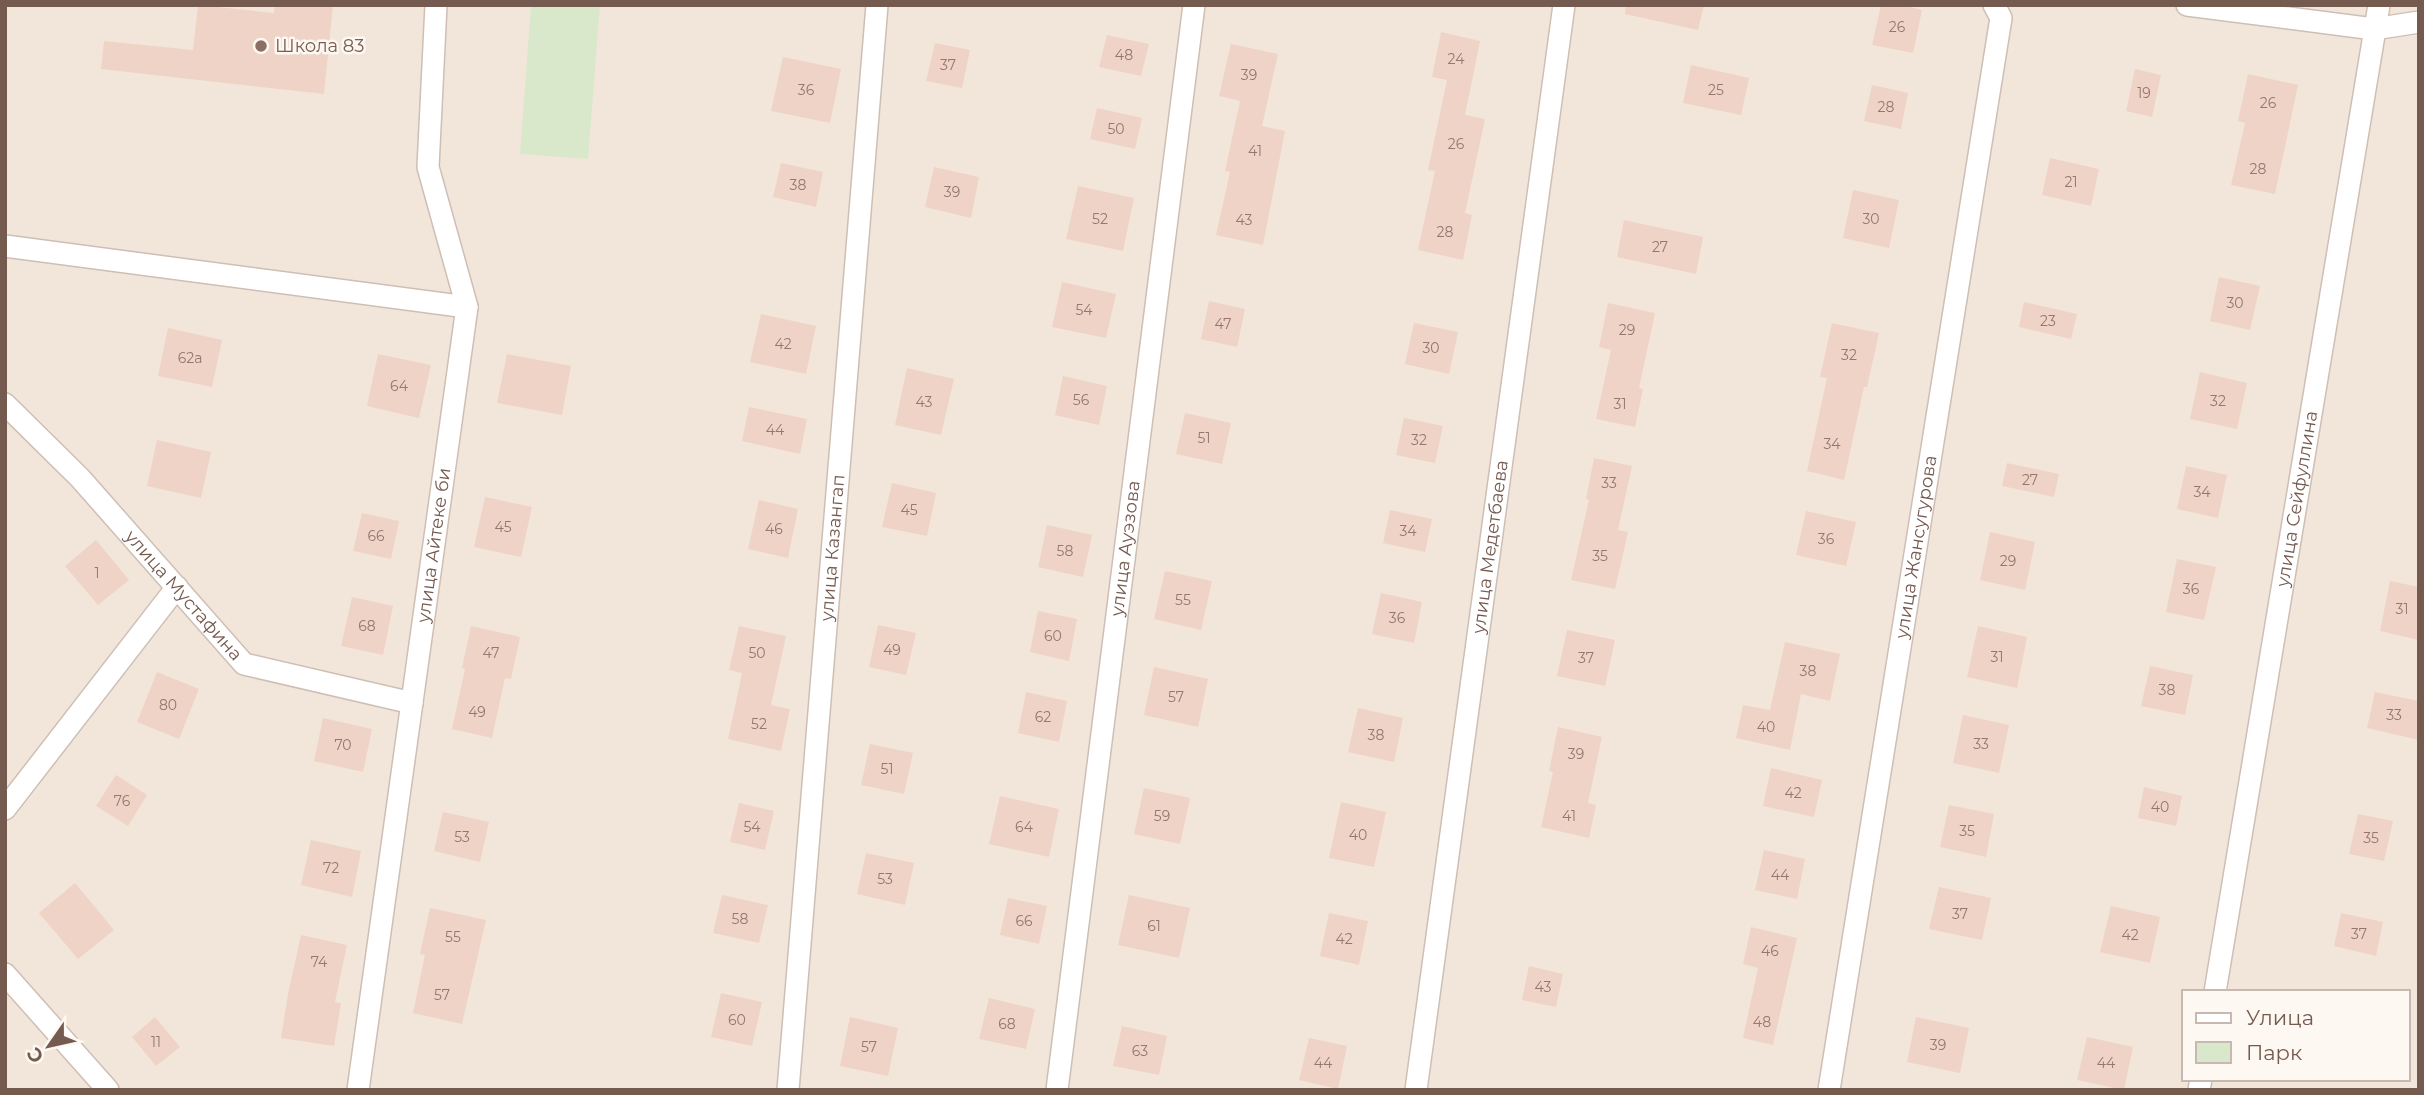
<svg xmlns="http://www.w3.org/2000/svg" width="2424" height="1095" viewBox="0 0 2424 1095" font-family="Montserrat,sans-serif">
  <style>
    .residential { fill: #f2e6db; fill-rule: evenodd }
    .green { fill: #d9e8cb }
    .building { fill: #efd3c6 }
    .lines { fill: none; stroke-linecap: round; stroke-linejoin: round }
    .street-casing { stroke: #cfbeb4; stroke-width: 24 }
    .street { stroke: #fff; stroke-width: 21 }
    .education-dot { fill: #8d6e63; stroke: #fef8f2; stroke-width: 2.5 }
    .labels { text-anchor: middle; stroke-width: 5; stroke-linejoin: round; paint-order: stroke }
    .number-label { font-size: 14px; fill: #94786e }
    .education-label { font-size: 18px; fill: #785e54; stroke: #fef8f2; text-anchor: start }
    .street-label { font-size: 18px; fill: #755a50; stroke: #fef8f2 }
  </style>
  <rect width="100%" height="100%" fill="#fbf4ec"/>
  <path class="residential" d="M5,5h2414v1085h-2414zM2184,992h224v87h-224z"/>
  <path class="green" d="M531,5h69l-12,154 -68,-5z"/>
  <g class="building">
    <path d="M198,5l76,8 1,-8h58l-9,89 -223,-25 3,-28 89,9z"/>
    <path d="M1626,5h78l-6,25 -73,-16z"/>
    <path d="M1881,5h21l20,5 -9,43 -41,-8z"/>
    <path d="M1441,32l39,9 -15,74 20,4 -20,94 7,2 -9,45 -45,-10 17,-79 -7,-1 19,-90 -15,-3z"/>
    <path d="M1107,35l42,9 -8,32 -42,-9z"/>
    <path d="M935,43l35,7 -8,38 -36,-7z"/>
    <path d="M1231,44l47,10 -16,72 23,5 -22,114 -47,-10 14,-63 -5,-1 15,-70 -21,-5z"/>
    <path d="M783,57l58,12 -11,54 -59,-12z"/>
    <path d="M1691,65l58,13 -8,37 -58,-12z"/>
    <path d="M2135,69l26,6 -9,42 -26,-6z"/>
    <path d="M2248,74l50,11 -23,109 -44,-9 14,-62 -7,-2z"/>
    <path d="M1872,85l36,8 -7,36 -37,-8z"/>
    <path d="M1097,108l45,10 -7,31 -45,-10z"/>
    <path d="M2050,158l49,11 -8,37 -49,-11z"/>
    <path d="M781,163l42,9 -7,35 -43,-10z"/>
    <path d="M934,167l45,10 -8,41 -46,-11z"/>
    <path d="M1078,186l56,12 -11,53 -57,-12z"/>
    <path d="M1853,190l46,10 -10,48 -46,-10z"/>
    <path d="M1624,220l79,17 -7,37 -79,-17z"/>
    <path d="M2219,277l41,9 -10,44 -40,-9z"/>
    <path d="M1062,282l54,12 -10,44 -54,-11z"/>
    <path d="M1209,301l36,8 -8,38 -36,-8z"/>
    <path d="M2024,302l53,12 -6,25 -52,-12z"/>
    <path d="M1608,303l47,10 -16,75 4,1 -8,38 -39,-8 15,-69 -12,-3z"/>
    <path d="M761,314l55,12 -10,48 -56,-12z"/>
    <path d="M1414,323l44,9 -9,42 -44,-10z"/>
    <path d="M1832,323l47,10 -12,54h-3l-20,93 -37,-9 20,-93 -7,-1z"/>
    <path d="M168,328l54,12 -10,47 -54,-11z"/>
    <path d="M378,354l53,11 -12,53 -52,-12z"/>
    <path d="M507,354l64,12 -9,49 -65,-12z"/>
    <path d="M907,368l47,11 -13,56 -46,-10z"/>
    <path d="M2200,372l47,11 -10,46 -47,-10z"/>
    <path d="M1063,376l44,10 -8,39 -44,-10z"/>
    <path d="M749,407l58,12 -7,35 -58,-13z"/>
    <path d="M1185,413l46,10 -9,41 -46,-10z"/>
    <path d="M1404,418l39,8 -8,37 -39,-8z"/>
    <path d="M157,440l54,12 -10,46 -54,-12z"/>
    <path d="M1594,458l38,8 -14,64 10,2 -13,57 -44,-9 18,-80 -3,-1z"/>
    <path d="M2007,463l52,11 -5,23 -52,-11z"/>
    <path d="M2186,466l41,9 -9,43 -41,-9z"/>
    <path d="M892,483l44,10 -9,43 -45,-9z"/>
    <path d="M485,497l47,10 -11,50 -47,-10z"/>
    <path d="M759,500l39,9 -10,49 -40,-9z"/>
    <path d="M1390,510l42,9 -7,33 -42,-9z"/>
    <path d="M1806,511l50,11 -10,44 -50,-11z"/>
    <path d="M362,513l37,8 -8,38 -38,-8z"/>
    <path d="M1047,525l45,10 -9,42 -45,-10z"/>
    <path d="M1990,532l45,10 -10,48 -45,-10z"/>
    <path d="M96,540l33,40 -31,25 -33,-39z"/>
    <path d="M2177,559l39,8 -12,53 -38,-8z"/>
    <path d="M1165,571l47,10 -11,49 -47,-11z"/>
    <path d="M2390,581l29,6v53l-39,-9z"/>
    <path d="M1381,593l41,9 -8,41 -42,-9z"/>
    <path d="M352,597l41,9 -10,49 -42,-9z"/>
    <path d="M1038,611l39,8 -8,42 -39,-9z"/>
    <path d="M878,625l38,8 -10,42 -37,-8z"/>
    <path d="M471,626l49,11 -9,42 -6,-1 -13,60 -40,-9 13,-60 -3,-1z"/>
    <path d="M739,626l47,10 -15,69 19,4 -9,42 -53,-12 14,-66 -13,-3z"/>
    <path d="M1978,626l49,11 -10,51 -50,-11z"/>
    <path d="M1567,630l48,10 -10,46 -48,-10z"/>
    <path d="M1785,642l55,12 -10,47 -29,-7 -11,56 -54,-12 7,-33 27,5z"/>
    <path d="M2150,666l43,9 -8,40 -44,-9z"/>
    <path d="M1154,667l54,12 -10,48 -54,-12z"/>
    <path d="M157,672l42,17 -20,50 -42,-17z"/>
    <path d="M1026,692l41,9 -8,41 -41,-9z"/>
    <path d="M2375,692l44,9v39l-52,-12z"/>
    <path d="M1358,708l45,10 -9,44 -46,-10z"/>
    <path d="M1963,715l46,10 -10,48 -46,-10z"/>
    <path d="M323,718l49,11 -9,43 -49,-11z"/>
    <path d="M1558,727l44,10 -14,66 8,2 -7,33 -48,-11 12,-55 -4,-1z"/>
    <path d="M870,744l43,9 -9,41 -43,-9z"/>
    <path d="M1771,768l51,12 -8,37 -51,-11z"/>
    <path d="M116,775l31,20 -19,31 -32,-20z"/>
    <path d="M2144,787l38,9 -6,30 -38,-8z"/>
    <path d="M1144,788l46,10 -10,46 -46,-10z"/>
    <path d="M1000,796l59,13 -10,48 -60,-13z"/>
    <path d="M1341,802l45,10 -12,55 -45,-9z"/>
    <path d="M739,803l35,8 -9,39 -35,-8z"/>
    <path d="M1949,805l45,9 -8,43 -46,-10z"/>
    <path d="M443,812l46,10 -9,40 -46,-11z"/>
    <path d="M2358,814l35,7 -9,40 -35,-7z"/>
    <path d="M311,840l50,11 -9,46 -51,-12z"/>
    <path d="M1764,850l41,9 -8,40 -42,-9z"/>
    <path d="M866,853l48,10 -9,42 -48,-11z"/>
    <path d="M75,883l39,47 -36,29 -39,-46z"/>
    <path d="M1939,887l52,11 -9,42 -53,-11z"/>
    <path d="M722,895l46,10 -9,38 -46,-10z"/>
    <path d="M1129,895l61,13 -11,50 -61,-13z"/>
    <path d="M1008,898l39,8 -8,38 -39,-9z"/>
    <path d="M2111,906l49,11 -10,46 -50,-11z"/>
    <path d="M430,908l56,12 -24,104 -49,-11 12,-58 -5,-1z"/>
    <path d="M1329,913l39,8 -9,44 -39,-9z"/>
    <path d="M2341,913l42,9 -7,34 -42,-10z"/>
    <path d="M1751,927l46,11 -24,107 -30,-7 15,-70 -15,-4z"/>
    <path d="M301,935l46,10 -12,57 6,1 -7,43 -53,-8 7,-44z"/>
    <path d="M1529,966l34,8 -7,33 -34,-7z"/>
    <path d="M721,993l41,9 -10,44 -41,-9z"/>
    <path d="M989,998l46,11 -9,40 -47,-10z"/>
    <path d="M155,1017l25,30 -24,19 -24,-29z"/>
    <path d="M850,1017l48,11 -10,48 -48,-10z"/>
    <path d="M1916,1017l53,11 -9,45 -53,-11z"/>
    <path d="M1122,1026l45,10 -8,39 -46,-9z"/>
    <path d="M2087,1037l46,10 -9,43 -47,-10z"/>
    <path d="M1309,1038l38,8 -9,43 -39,-9z"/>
  </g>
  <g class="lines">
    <defs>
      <g id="street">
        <path d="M2187,5l187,24 45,-7"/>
        <path d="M5,246l462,61"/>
        <path id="s1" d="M5,404l75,74 164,186 168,39"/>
        <path d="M5,809l172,-222"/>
        <path d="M5,974l103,116"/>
        <path id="s2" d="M2215,992l164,-987"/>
        <path id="s3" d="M358,1090l109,-783 -39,-140 8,-162"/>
        <path id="s4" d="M788,1090l89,-1085"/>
        <path id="s5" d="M1057,1090l137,-1085"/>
        <path id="s6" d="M1416,1090l148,-1085"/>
        <path id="s7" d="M1829,1090l172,-1072 -7,-13"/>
        <path d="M2199,1090l2,-11"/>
      </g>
    </defs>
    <use href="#street" class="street-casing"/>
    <use href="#street" class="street"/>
  </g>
  <circle class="education-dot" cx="261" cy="46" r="7"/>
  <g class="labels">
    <g class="number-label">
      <text x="1897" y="32">26</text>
      <text x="1124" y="60">48</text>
      <text x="1456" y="64">24</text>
      <text x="948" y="70">37</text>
      <text x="1249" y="80">39</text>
      <text x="806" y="95">36</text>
      <text x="1716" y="95">25</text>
      <text x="2144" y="98">19</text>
      <text x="2268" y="108">26</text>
      <text x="1886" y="112">28</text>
      <text x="1116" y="134">50</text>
      <text x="1456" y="149">26</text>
      <text x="1255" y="156">41</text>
      <text x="2258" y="174">28</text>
      <text x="2071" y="187">21</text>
      <text x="798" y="190">38</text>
      <text x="952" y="197">39</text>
      <text x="1100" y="224">52</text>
      <text x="1871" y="224">30</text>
      <text x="1244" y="225">43</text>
      <text x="1445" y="237">28</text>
      <text x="1660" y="252">27</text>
      <text x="2235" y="308">30</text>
      <text x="1084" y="315">54</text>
      <text x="2048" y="326">23</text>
      <text x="1223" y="329">47</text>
      <text x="1627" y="335">29</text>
      <text x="783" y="349">42</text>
      <text x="1431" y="353">30</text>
      <text x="1849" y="360">32</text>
      <text x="190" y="363">62а</text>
      <text x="399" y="391">64</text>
      <text x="1081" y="405">56</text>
      <text x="2218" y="406">32</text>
      <text x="924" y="407">43</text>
      <text x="1620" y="409">31</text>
      <text x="775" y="435">44</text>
      <text x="1204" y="443">51</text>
      <text x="1419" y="445">32</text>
      <text x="1832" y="449">34</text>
      <text x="2030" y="485">27</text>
      <text x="1609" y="488">33</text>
      <text x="2202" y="497">34</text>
      <text x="909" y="515">45</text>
      <text x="503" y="532">45</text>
      <text x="774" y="534">46</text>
      <text x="1408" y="536">34</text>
      <text x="376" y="541">66</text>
      <text x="1826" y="544">36</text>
      <text x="1065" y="556">58</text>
      <text x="1600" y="561">35</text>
      <text x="2008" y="566">29</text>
      <text x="97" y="578">1</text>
      <text x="2191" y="594">36</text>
      <text x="1183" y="605">55</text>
      <text x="2402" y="614">31</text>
      <text x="1397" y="623">36</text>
      <text x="367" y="631">68</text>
      <text x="1053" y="641">60</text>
      <text x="892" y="655">49</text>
      <text x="491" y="658">47</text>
      <text x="757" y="658">50</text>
      <text x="1997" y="662">31</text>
      <text x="1586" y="663">37</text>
      <text x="1808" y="676">38</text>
      <text x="2167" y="695">38</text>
      <text x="1176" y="702">57</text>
      <text x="168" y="710">80</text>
      <text x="477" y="717">49</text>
      <text x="2394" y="720">33</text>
      <text x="1043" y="722">62</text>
      <text x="759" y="729">52</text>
      <text x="1766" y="732">40</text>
      <text x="1376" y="740">38</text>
      <text x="1981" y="749">33</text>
      <text x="343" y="750">70</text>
      <text x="1576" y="759">39</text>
      <text x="887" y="774">51</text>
      <text x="1793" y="798">42</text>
      <text x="122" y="806">76</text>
      <text x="2160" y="812">40</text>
      <text x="1162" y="821">59</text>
      <text x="1569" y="821">41</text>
      <text x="752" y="832">54</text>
      <text x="1024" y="832">64</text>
      <text x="1967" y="836">35</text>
      <text x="1358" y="840">40</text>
      <text x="462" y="842">53</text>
      <text x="2371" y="843">35</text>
      <text x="331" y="873">72</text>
      <text x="1780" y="880">44</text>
      <text x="885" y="884">53</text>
      <text x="1960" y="919">37</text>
      <text x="740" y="924">58</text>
      <text x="1024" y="926">66</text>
      <text x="1154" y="931">61</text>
      <text x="2359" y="939">37</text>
      <text x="2130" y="940">42</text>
      <text x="453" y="942">55</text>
      <text x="1344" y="944">42</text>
      <text x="1770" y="956">46</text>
      <text x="319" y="967">74</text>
      <text x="1543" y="992">43</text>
      <text x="442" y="1000">57</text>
      <text x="737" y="1025">60</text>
      <text x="1762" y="1027">48</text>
      <text x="1007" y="1029">68</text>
      <text x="156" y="1047">11</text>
      <text x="1938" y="1050">39</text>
      <text x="869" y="1052">57</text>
      <text x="1140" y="1056">63</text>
      <text x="1323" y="1068">44</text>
      <text x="2106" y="1068">44</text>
    </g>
    <g class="education-label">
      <text x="275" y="52">Школа 83</text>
    </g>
    <g class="street-label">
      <text dy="6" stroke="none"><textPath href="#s2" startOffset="500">улица Сейфуллина</textPath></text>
      <text dy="6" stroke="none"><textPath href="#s3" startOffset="550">улица Айтеке би</textPath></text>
      <text dy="6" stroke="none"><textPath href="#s4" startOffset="544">улица Казангап</textPath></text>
      <text dy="6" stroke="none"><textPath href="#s7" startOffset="550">улица Жансугурова</textPath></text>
      <text dy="6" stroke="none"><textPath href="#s5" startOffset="546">улица Ауэзова</textPath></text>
      <text dy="6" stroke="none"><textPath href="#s6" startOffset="548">улица Медетбаева</textPath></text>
      <text dy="6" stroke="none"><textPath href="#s1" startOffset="262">улица Мустафина</textPath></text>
    </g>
  </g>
  <rect width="2424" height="1095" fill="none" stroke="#755a50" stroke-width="14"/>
  <rect x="2182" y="990" width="228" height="91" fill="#fef8f2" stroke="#c7b9b1" stroke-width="2"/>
  <rect x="2196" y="1013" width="35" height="10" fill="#ffffff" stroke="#c7b9b1" stroke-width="2"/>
  <text x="2246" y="1025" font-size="21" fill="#755a50">Улица</text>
  <rect x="2196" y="1042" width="35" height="21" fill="#d9e8cb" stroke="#c7b9b1" stroke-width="2"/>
  <text x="2246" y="1060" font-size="21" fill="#755a50">Парк</text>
  <g transform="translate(49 1046) rotate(236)" stroke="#fef8f2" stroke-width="5" paint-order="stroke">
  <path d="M0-5L12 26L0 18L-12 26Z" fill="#755a50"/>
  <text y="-10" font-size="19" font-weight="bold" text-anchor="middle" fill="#755a50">С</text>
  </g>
</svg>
